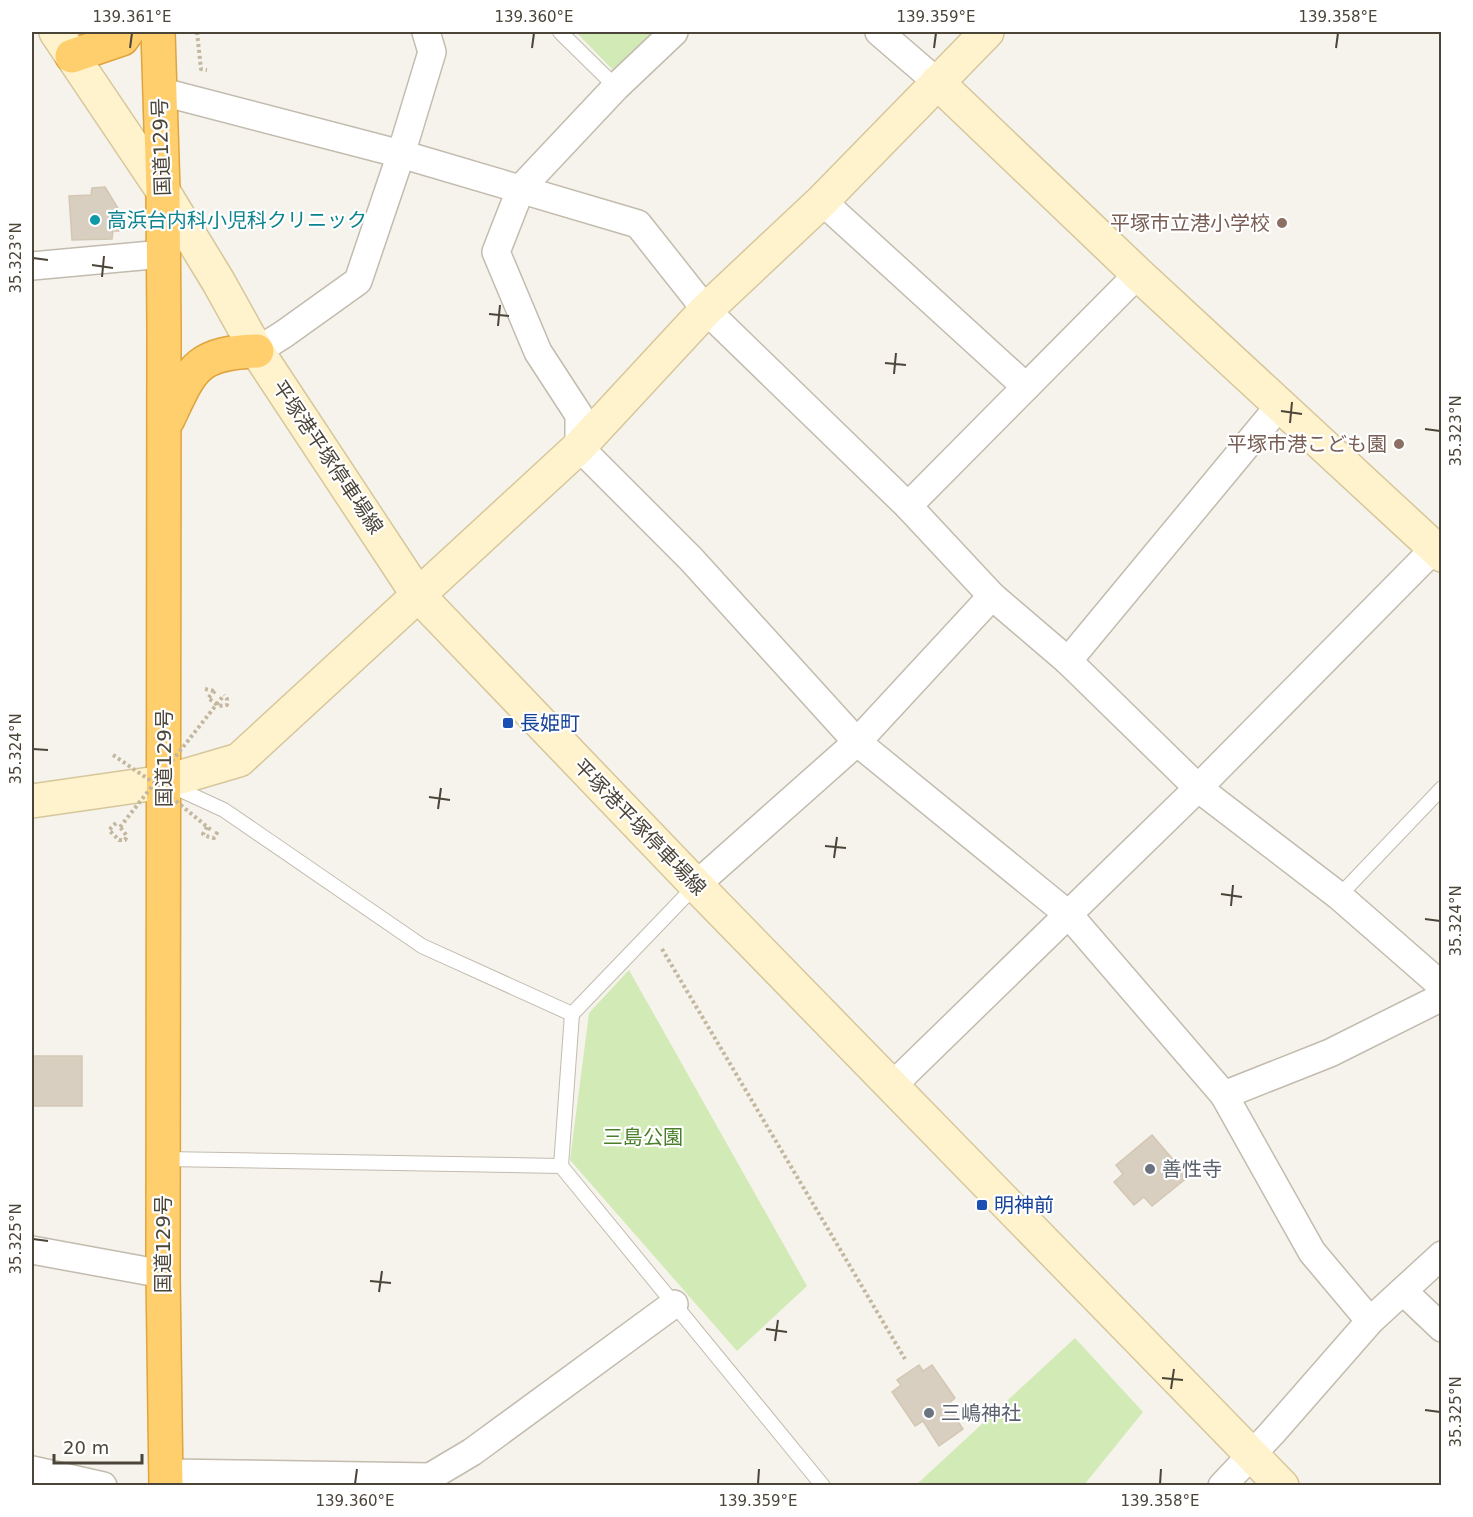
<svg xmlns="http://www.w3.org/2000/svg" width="1473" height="1517" viewBox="0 0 1473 1517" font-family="'DejaVu Sans','Noto Sans JP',sans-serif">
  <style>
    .green { fill: #d2eab5 }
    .building { fill: #d8cfc1; stroke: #d3c7b4; stroke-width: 1.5 }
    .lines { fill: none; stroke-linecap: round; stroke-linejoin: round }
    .lane-casing { stroke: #c2bbae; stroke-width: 16 }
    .street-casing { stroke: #c2bbae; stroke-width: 30 }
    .secondary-casing { stroke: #d6c79b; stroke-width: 36 }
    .highway-casing { stroke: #e0a43c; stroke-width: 36 }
    .path { stroke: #c4b79f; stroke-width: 4; stroke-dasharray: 3 3; stroke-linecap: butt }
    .lane { stroke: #fff; stroke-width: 14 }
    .street { stroke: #fff; stroke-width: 27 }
    .secondary { stroke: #fff3cd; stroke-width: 33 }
    .highway { stroke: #ffcf6e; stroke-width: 33 }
    .path-bridge { stroke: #c4b79f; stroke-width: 4; stroke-dasharray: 3 3; stroke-linecap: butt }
    .ticks { fill: none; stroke: #4b4439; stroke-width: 2 }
    .culture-dot { fill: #0f9aa8; stroke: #fff; stroke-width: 2 }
    .education-dot { fill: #8d6e63; stroke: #fff; stroke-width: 2 }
    .transit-dot { fill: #1a4fb4; stroke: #fff; stroke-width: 2 }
    .worship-dot { fill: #6b7280; stroke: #fff; stroke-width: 2 }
    .labels { text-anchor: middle; stroke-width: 4.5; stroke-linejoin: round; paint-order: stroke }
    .street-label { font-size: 20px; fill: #4b4439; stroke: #fff }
    .culture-label { font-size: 20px; fill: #0d838f; stroke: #fff; text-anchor: start }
    .education-label { font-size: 20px; fill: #785e54; stroke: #fff; text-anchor: end }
    .transit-label { font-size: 20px; fill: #164399; stroke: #fff; text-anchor: start }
    .park-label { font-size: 20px; fill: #4a7f2a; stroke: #fff }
    .worship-label { font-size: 20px; fill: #5b616d; stroke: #fff; text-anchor: start }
    .neatline { fill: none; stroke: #4b4439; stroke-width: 2 }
    .ticks-label { font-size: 15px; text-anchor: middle; fill: #4b4439 }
  </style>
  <rect width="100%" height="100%" fill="#f6f3ec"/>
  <g class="green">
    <path d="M576,32h80l-42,39z"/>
    <path d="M629,970l178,316 -70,65 -167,-191 19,-147z"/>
    <path d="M1075,1338l68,74 -59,73h-168z"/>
  </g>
  <g class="building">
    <path d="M105,187l14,23v21h-6l-1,8 -40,1 -3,-44 22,-1 1,-7z"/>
    <rect x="32" y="1056" width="50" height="50"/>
    <path d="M1152,1135l36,42 -36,29 -8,-9 -10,8 -20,-23 9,-8 -7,-9z"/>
    <path d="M919,1365l4,6 9,-6 23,33 -8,7 16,24 -24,17 -16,-25 -8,5 -23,-34 9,-7 -4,-5z"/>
  </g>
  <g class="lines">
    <defs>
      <g id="lane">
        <path d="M560,32l56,55"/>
        <path d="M172,786l52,24 198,136 150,68"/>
        <path d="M696,885l-124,129 -11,152 262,320"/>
        <path d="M1339,896l103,-108"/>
        <path d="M164,1159l397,7"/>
      </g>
      <g id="street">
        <path d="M674,32l-58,55 -95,101 -25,64 42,100 41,63v32l112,112 166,183 212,173 155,180 88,157 58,69"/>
        <path d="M879,32l58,50"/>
        <path d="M159,91l242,63 237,70 68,86 202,196 84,90 76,65 130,127 141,108 103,90"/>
        <path d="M822,201l204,186"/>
        <path d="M32,266l131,-12"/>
        <path d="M257,351l27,-17 74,-53 43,-127 31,-102 -6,-20"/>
        <path d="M908,506l230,-232"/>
        <path d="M1068,661l212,-256"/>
        <path d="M696,885l161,-143 135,-146"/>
        <path d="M892,1086l306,-298 235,-238"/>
        <path d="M1224,1095l106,-42 112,-56"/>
        <path d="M32,1250l131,24"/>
        <path d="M1403,1291l39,37"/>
        <path d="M32,1470l71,16"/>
        <path d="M166,1473l264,4 42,-25 202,-148"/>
        <path d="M1222,1486l50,-53 98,-112 72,-66"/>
      </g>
      <g id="secondary">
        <path d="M56,32l107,159 55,90 39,70 161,244 278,290 586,601"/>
        <path d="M937,82l201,192 304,281"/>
        <path d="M32,801l132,-19 75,-22 340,-313 127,-137 116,-109 165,-169"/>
      </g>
      <g id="highway">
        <path d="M158,32l5,159 1,139 -1,944 3,212"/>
        <path d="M72,56l50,-17 5,-7"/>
        <path d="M168,419c24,-51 28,-66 89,-68"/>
      </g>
    </defs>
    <use href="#lane" class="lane-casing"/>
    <use href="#street" class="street-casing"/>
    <use href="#secondary" class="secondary-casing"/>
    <use href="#highway" class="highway-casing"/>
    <g class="path">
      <path d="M197,32l4,37 6,1"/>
      <path d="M205,689l9,2"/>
      <path d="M215,691l-7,7 11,8 8,-1v-6l-3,-4"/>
      <path d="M116,823l-7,7 10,10h6l2,-4 -7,-9"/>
      <path d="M207,827l-4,7 3,2 8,2 4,-7"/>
      <path d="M662,949l243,410"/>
    </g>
    <use href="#lane" class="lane"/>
    <use href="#street" class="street"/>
    <use href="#secondary" class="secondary"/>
    <use href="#highway" class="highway"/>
    <g class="path-bridge">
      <path d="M113,755l41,28 57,47"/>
      <path d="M120,827l104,-132"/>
    </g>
  </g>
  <path class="ticks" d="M130,48l2,-15M532,48l2,-15M934,48l2,-15M1336,48l2,-15M33,258l15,2M92,265l21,3M102,277l2,-21M489,314l20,2M498,326l2,-21M885,363l21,2M894,374l2,-21M1281,411l21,3M1290,423l2,-21M1425,429l15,2M33,749l15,1M429,797l21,3M438,809l3,-21M825,846l21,2M834,858l3,-21M1221,894l21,3M1231,906l2,-21M1425,919l15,2M33,1239l15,2M370,1281l21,2M379,1292l3,-21M766,1329l21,3M775,1341l3,-21M1162,1378l21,2M1171,1389l3,-20M1425,1410l15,2M355,1484l2,-15M758,1484l1,-15M1160,1484l1,-15"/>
  <circle class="culture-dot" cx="95" cy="220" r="6"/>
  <g class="education-dot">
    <circle cx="1282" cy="223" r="6"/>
    <circle cx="1399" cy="444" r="6"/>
  </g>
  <g class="transit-dot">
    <rect x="502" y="717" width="12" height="12" rx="3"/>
    <rect x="976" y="1199" width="12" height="12" rx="3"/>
  </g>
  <g class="worship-dot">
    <circle cx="1150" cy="1169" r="6"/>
    <circle cx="929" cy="1413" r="6"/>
  </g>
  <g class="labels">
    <g class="street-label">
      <text transform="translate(161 147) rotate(-92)" y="7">国道129号</text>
      <text transform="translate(328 457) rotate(56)" y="7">平塚港平塚停車場線</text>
      <text transform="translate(164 758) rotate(-90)" y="7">国道129号</text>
      <text transform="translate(640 827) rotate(46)" y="7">平塚港平塚停車場線</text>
      <text transform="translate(163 1244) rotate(-90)" y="7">国道129号</text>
    </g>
    <g class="culture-label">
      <text x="107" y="227">高浜台内科小児科クリニック</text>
    </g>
    <g class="education-label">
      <text x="1270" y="230">平塚市立港小学校</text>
      <text x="1387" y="451">平塚市港こども園</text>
    </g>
    <g class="transit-label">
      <text x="520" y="730">長姫町</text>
      <text x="994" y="1212">明神前</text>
    </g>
    <g class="park-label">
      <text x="643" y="1144">三島公園</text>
    </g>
    <g class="worship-label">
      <text x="1162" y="1176">善性寺</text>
      <text x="941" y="1420">三嶋神社</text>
    </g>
  </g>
  <rect width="1473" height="1517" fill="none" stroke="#ffffff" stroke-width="66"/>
  <path d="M54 1454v9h88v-9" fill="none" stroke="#4b4439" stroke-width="3"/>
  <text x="63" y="1454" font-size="18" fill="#4b4439" stroke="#ffffff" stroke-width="4.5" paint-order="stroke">20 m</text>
  <rect x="33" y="33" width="1407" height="1451" class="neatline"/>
  <g class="ticks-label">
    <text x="132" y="22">139.361°E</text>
    <text x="534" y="22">139.360°E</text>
    <text x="936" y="22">139.359°E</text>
    <text x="1338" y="22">139.358°E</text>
    <text transform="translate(16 258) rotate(-90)" y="5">35.323°N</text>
    <text transform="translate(1456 431) rotate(-90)" y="5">35.323°N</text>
    <text transform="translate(16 749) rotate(-90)" y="5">35.324°N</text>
    <text transform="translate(1456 921) rotate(-90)" y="5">35.324°N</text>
    <text transform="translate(16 1239) rotate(-90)" y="5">35.325°N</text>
    <text transform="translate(1456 1412) rotate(-90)" y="5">35.325°N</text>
    <text x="355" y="1506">139.360°E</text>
    <text x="758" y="1506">139.359°E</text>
    <text x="1160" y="1506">139.358°E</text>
  </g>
</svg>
